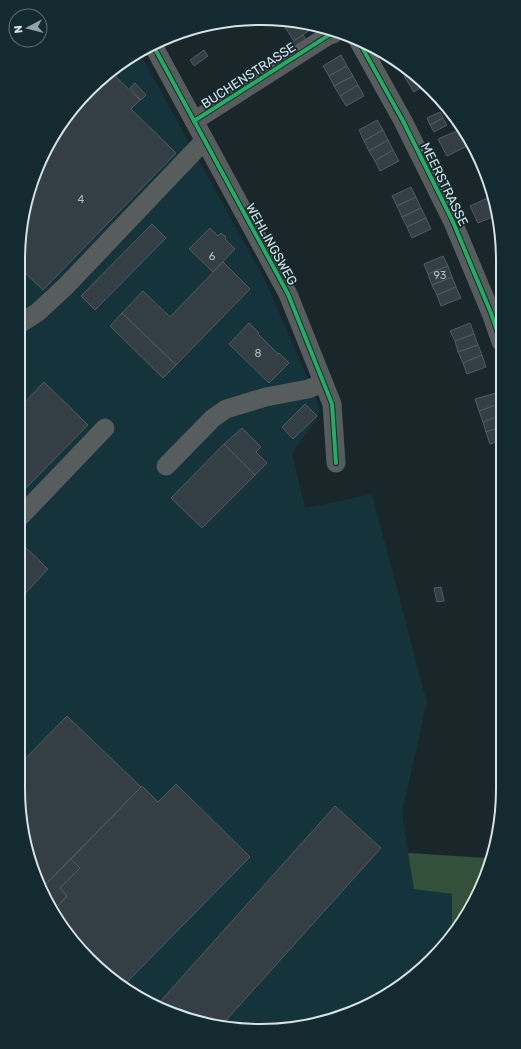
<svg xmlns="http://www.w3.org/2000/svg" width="521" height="1049" viewBox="0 0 521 1049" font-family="Rubik,sans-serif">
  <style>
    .built { fill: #14333a }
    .forest { fill: #32503a }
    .building { fill: #333f45; stroke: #525b60 }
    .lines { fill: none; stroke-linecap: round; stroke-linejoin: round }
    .minor { stroke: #575c5c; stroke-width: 19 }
    .cycleway-casing { stroke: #132a30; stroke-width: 6 }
    .cycleway { stroke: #26ab63; stroke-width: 4 }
    .labels { text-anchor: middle; stroke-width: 3.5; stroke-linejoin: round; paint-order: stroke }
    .number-label { font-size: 11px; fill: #acb9be }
    .street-label { font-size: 13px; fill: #d4e2e6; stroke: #132a30 }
    .rim { fill: none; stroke: #d4e2e6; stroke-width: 2 }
  </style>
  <rect width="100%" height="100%" fill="#19262a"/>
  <path class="built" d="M141,55l125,227 52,120 2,10 -3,7 -25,34 13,55 67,-14 55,209 -25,109 12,76 38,6v38l-20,28 -64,46 -76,23 -79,-3 -87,-36 -58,-54 -37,-69 -13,-79 1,-543 24,-92 57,-75z"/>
  <path class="forest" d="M408,853l80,5 -10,38 -26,36v-38l-38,-5z"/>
  <g class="building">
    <path d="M290,22l23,6 -19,13 -10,-15z"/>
    <path d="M303,35l4,6 -20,12 -3,-6z"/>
    <path d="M204,50l4,6 -14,10 -4,-6z"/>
    <path d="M341,55l6,11 -18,10 -6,-10z"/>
    <path d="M347,66l6,10 -19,10 -5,-10z"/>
    <path d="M111,72l29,28 -9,9 45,44 -133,137 -25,-24 1,-21 24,-92 57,-75z"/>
    <path d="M412,72l13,13 -11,7 -10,-16z"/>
    <path d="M353,76l5,9 -18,11 -6,-10z"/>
    <path d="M135,83l11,12 -5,5 -11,-12z"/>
    <path d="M358,85l6,11 -18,10 -6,-10z"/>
    <path d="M440,112l3,6 -13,7 -3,-7z"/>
    <path d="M443,118l4,7 -13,7 -4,-7z"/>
    <path d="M377,120l6,10 -19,11 -5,-11z"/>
    <path d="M461,129l8,16 -22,11 -9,-17z"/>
    <path d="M383,130l5,10 -19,11 -5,-10z"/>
    <path d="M388,140l5,10 -18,11 -6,-10z"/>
    <path d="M393,150l6,11 -19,10 -5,-10z"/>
    <path d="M411,187l5,10 -19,9 -5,-10z"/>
    <path d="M492,196l5,19 -19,8 -8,-17z"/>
    <path d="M416,197l5,11 -19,9 -5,-11z"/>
    <path d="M421,208l5,10 -19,9 -5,-10z"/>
    <path d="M426,218l5,11 -19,9 -5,-11z"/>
    <path d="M152,224l14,14 -71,72 -14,-14z"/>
    <path d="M210,228l8,8 3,-3 5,4 -1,2 10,10 -22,23 -24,-23z"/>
    <path d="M443,256l5,10 -20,8 -4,-10z"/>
    <path d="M223,262l27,27 -74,76 -54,-52 21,-22 27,26z"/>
    <path d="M448,266l4,11 -20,8 -4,-11z"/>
    <path d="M452,277l4,10 -19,8 -5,-10z"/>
    <path d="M456,287l5,11 -20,8 -4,-11z"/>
    <path d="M122,313l54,52 -13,13 -53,-52z"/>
    <path d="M249,323l10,10 -1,1 20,20 1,-1 10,10 -20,20 -40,-39z"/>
    <path d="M470,323l4,11 -19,7 -5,-10z"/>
    <path d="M474,334l4,11 -20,7 -3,-11z"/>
    <path d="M478,345l4,10 -19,8 -5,-11z"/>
    <path d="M482,355l4,12 -19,7 -4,-11z"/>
    <path d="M44,382l44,43 -70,71v-87z"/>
    <path d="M496,393l3,11 -20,7 -4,-12z"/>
    <path d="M305,404l12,12 -24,23 -11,-12z"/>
    <path d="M499,404l2,11 -18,7 -4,-11z"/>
    <path d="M501,415v12l-15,5 -3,-10z"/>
    <path d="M501,427l1,13 -12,4 -4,-12z"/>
    <path d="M242,428l19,19 -5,5 11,11 -12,12 -31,-31z"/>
    <path d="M224,444l31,31 -53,53 -31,-30z"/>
    <path d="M21,543l27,26 -30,32v-55z"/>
    <path d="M441,587l3,14 -7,1 -3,-14z"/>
    <path d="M67,716l74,71 -99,101 -11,-21 -13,-79v-22z"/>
    <path d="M176,784l74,73 -128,130 -54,-51 -14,-26 13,-14 -7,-8 20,-20 -9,-9 71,-73 16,16z"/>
    <path d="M335,806l46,42 -161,179 -7,-1 -55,-22z"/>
    <path d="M71,859l9,9 -20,20 7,8 -13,14 -12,-22z"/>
  </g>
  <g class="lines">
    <g class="minor">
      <path d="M358,40l45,81 50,101 38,91 10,29"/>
      <path d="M154,47l134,247 44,110 4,59"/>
      <path d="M194,121l135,-86 4,-1"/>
      <path d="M18,325l20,-13 28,-26 138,-145"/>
      <path d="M166,466l47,-48 13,-9 40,-12 42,-8 15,-6"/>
      <path d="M18,519l87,-91"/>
    </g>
    <defs>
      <g id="cycleway">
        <path d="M358,40l45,81 50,101 38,91 10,29"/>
        <path d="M154,47l134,247 44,110 4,59"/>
        <path d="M194,121l135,-86 4,-1"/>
      </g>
    </defs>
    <use href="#cycleway" class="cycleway-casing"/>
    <use href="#cycleway" class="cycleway"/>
  </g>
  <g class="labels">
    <g class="number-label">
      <text x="81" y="203">4</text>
      <text x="212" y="260">6</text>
      <text x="440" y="279">93</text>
      <text x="258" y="357">8</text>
    </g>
    <g class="street-label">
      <text transform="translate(248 75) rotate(-33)" y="5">BUCHENSTRASSE</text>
      <text transform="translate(445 184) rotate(64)" y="5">MEERSTRASSE</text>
      <text transform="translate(272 244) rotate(61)" y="5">WEHLINGSWEG</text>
    </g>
  </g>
  <path d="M0 0H521V1049H0ZM260 25H261A235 235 0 0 1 496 260V789A235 235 0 0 1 261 1024H260A235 235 0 0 1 25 789V260A235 235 0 0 1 260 25Z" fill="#132a30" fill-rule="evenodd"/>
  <path class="rim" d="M260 25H261A235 235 0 0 1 496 260V789A235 235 0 0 1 261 1024H260A235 235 0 0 1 25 789V260A235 235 0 0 1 260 25Z"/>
  <g transform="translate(28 28) rotate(263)"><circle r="19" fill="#132a30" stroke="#607479"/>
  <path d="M0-3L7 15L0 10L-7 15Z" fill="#93a0a4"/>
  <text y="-6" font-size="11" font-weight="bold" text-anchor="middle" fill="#d4e2e6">N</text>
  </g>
</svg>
